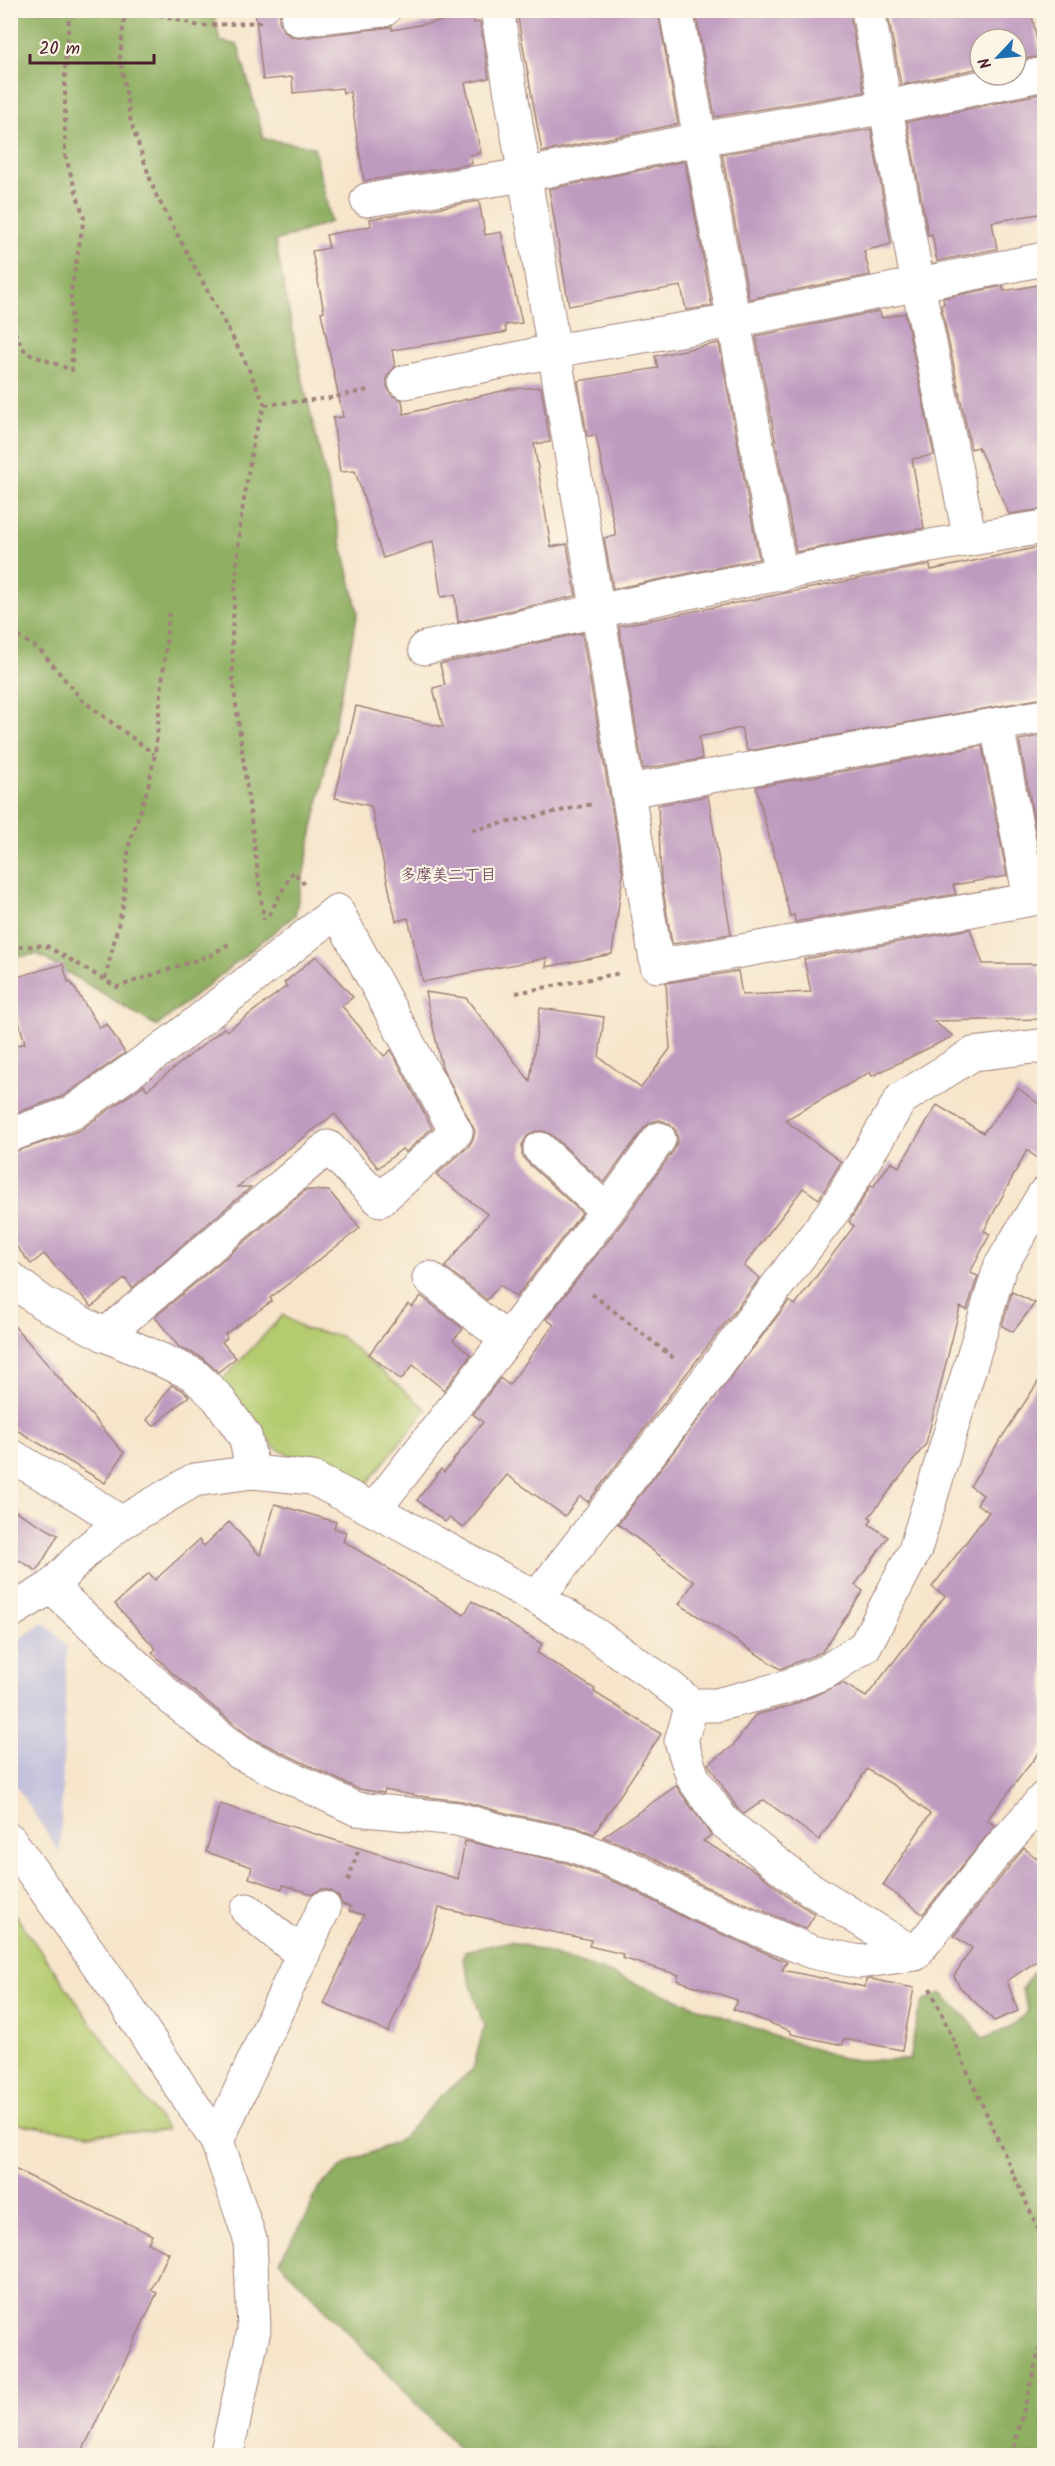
<svg xmlns="http://www.w3.org/2000/svg" width="1055" height="2466" viewBox="0 0 1055 2466" font-family="Kalam,'Klee One',sans-serif">
  <style>
    .industrial { fill: #c3c1db }
    .green { fill: #b4cb70; stroke: #7f754e; stroke-width: 1.5 }
    .forest { fill: #8faf62; stroke: #6c6746; stroke-width: 1.5 }
    .building { fill: #be9abf }
    .lines { fill: none; stroke-linecap: round; stroke-linejoin: round }
    .minor-casing { stroke: #a0827b; stroke-width: 35 }
    .path { stroke: #a0827b; stroke-width: 4; stroke-dasharray: 4.5 4.5; stroke-linecap: butt }
    .minor { stroke: #fff; stroke-width: 33 }
    .labels { text-anchor: middle; stroke-width: 4.5; stroke-linejoin: round; paint-order: stroke }
    .neighbourhood-label { font-size: 16px; font-weight: bold; fill: #734a5f; stroke: #fcf5e5 }
  </style>
  <rect width="100%" height="100%" fill="#fcf5e5"/>
  <filter id="ink" filterUnits="userSpaceOnUse"><feTurbulence type="fractalNoise" baseFrequency=".0167" numOctaves="2"/><feDisplacementMap in="SourceGraphic" scale="12" xChannelSelector="R" yChannelSelector="G"/><feConvolveMatrix kernelMatrix="1 2 1 2 8 2 1 2 1" color-interpolation-filters="sRGB"/></filter>
  <filter id="wash" filterUnits="userSpaceOnUse"><feTurbulence type="fractalNoise" baseFrequency=".008" numOctaves="4" result="noise"/><feDisplacementMap in="SourceGraphic" scale="24" xChannelSelector="R" yChannelSelector="G"/><feGaussianBlur stdDeviation="1.35" result="paint"/><feColorMatrix in="noise" values="0 0 0 0 0 0 0 0 0 0 0 0 0 0 0 0 0 1.4 0 .05"/><feComposite in="paint" operator="in"/></filter>
  <g filter="url(#wash)">
    <rect width="100%" height="100%" fill="#f6e5cb"/>
    <path class="industrial" d="M44,1622l23,24 -7,207 -49,-75v-133z"/>
    <g class="green">
      <path d="M283,1315l21,14 36,7 86,73 -63,80 -51,-29 -23,-5 -15,-8 -53,-66z"/>
      <path d="M10,1909h1l156,221 -78,4 -78,-11z"/>
    </g>
    <g class="forest">
      <path d="M10,11h203l7,30 18,4 26,94 50,8 17,75 -56,19 26,132 57,239 -63,303 -138,111 -120,-72 -26,4z"/>
      <path d="M511,1941l87,28 176,67 75,24h60l9,-46 5,-13 19,-8 26,26 15,20 28,-12 17,-16 -6,-22 10,-15 12,-9v490h-579l-186,-194 28,-45 11,-28 29,-25 53,-23 40,-43 33,-28 11,-42 -21,-69 2,-7z"/>
    </g>
    <g id="blocks">
      <g class="building">
        <path d="M255,10h26l-2,10 4,10 7,6 10,2 92,-11v3l81,-15 1,8 6,-1 9,56 -24,5 16,70 -11,2 2,9 -108,17 -14,-89 -7,1 -1,-5 -49,5 -1,-16 -29,3z"/>
        <path d="M528,10h130l20,114 -136,28 -25,-139z"/>
        <path d="M695,10h154l15,82 -149,25z"/>
        <path d="M910,10h121l9,46 -24,5v-22h-36v29l-79,17 -13,-70z"/>
        <path d="M1044,93v120l-52,9 5,27 -60,12 -5,-27 -4,1 -21,-113z"/>
        <path d="M871,129l20,115 -27,7 6,24 -121,24 -27,-145z"/>
        <path d="M685,161l27,145 -26,4 -5,-24 -112,20 -20,-117z"/>
        <path d="M479,201l6,34 16,-3 21,91 -17,2 1,7 -114,18 3,17 -8,9v10l4,9 11,5 2,14 106,-25 31,-2 9,55 -16,2 17,103 16,-3 9,52 -118,26 -3,-27 -14,2 -8,-56 -50,17 -28,-87 -15,1 -7,-54 10,-1 -22,-105 3,-1 -12,-60 17,-3 -3,-13 45,-9 -1,-7z"/>
        <path d="M1044,284v225l-35,5 -31,-67 -7,2 -30,-144 3,-1 -1,-6 60,-12 1,5z"/>
        <path d="M879,311l3,7 23,-5 29,142 -22,4 12,69 -128,24 -40,-216z"/>
        <path d="M719,343l40,216 -146,30 -9,-51 12,-2 -20,-101 -9,1 -9,-55 80,-13 -3,-12z"/>
        <path d="M1044,546v152l-297,53 -6,-23 -42,9 3,22 -59,10 -24,-143 273,-54 38,-7 1,5z"/>
        <path d="M582,633l41,241 -11,80 -66,13 1,-9 -124,24 -15,-64 -12,3 -25,-115 -36,-8 21,-92 87,21 -10,-39 12,-3 -5,-21z"/>
        <path d="M1044,735v133h-1l-24,-128z"/>
        <path d="M982,746l25,130 -54,9 3,9 -161,28 -1,-7 -4,1 -34,-129z"/>
        <path d="M708,796l23,138 -59,10 -11,-65 -3,-74z"/>
        <path d="M970,929l13,35h56v10h5v45l-111,2 20,15 -81,40 -2,-4 -85,48 56,42 -22,37 -16,-11 -59,78 16,12 -172,224 -8,-6 -15,20 -58,-41 -44,53 -14,-10 -4,4 -28,-22 24,-31 3,3 39,-50 -10,-8 27,-36 9,7 45,-60 -8,-6 76,-96 52,-73 4,-10 -2,-9 -7,-7 -9,-4 -9,2 -7,6 -40,55 -52,-48 -8,-4h-9l-8,5 -5,9v10l5,7 55,51 -66,84 -16,-12 -13,15 -42,-33 42,-53 -51,-39 33,-29 4,-7 2,-8 -33,-64 -17,-75 41,6 64,83 10,-73 64,9 -5,40 42,31 29,-39 -4,-66 72,-12 4,24 69,-3 -7,-33z"/>
        <path d="M316,956l37,41 -11,9 42,50 7,-6 41,78 -26,24 -4,-3 -24,19 -43,-54 -98,73h14l-119,101 -7,-10 -33,29 -48,-53 -13,10 -21,-25v-86l69,-22 65,-46 3,5 77,-62 3,3 60,-45 -3,-3z"/>
        <path d="M63,964l5,18 2,-1 30,47 7,-4 18,29 -62,43 -53,19v-67l15,-5 -15,-52v-12z"/>
        <path d="M1018,1088l26,20v56l-17,-14 -43,81 6,3 -20,39 8,3 -11,34 -7,-3 -34,137 -57,73 3,2 -3,5 19,13 -33,48 8,6 -41,61 -42,17 -101,-65 15,-22 -76,-58 171,-223 6,4 59,-79 -5,-4 22,-37 2,2 18,-25 8,5 38,-62 46,28z"/>
        <path d="M306,1190l23,1 31,37 -90,70 2,3 -47,33 2,4 -5,4 14,16 -18,14 -17,-15 -22,-10 -24,-30z"/>
        <path d="M1012,1292l23,11 -22,29 -11,-6z"/>
        <path d="M421,1296l42,33 -10,11 18,15 -27,35 -31,-25 -12,15 -32,-26 39,-50 4,3z"/>
        <path d="M10,1321l114,132 -19,30 -95,-57z"/>
        <path d="M1044,1373v373l-57,74 8,6 -72,88 -40,-29 47,-71 -35,-28 -28,-17 -48,71 -55,-40 -20,14 -7,-6 -29,-44 25,-18 22,-31 35,-9 53,-23 23,14 79,-101 -13,-9 57,-75 -12,-8 6,-9 -13,-9z"/>
        <path d="M171,1385l11,5 7,6 -35,30 -7,-6z"/>
        <path d="M275,1504l61,18 -2,6 12,4 -3,9 121,74 8,-14 70,43 -5,9 58,36 -1,3 67,42 -67,100 -18,-7 -67,-13 -47,-13 -44,-5 -33,-6 -1,3 -26,-4 -108,-52 -79,-65 -19,-20 4,-3 -41,-45 34,-31 6,7 44,-40 5,6 25,-24 31,33z"/>
        <path d="M10,1508l48,27 -21,36 -27,-16z"/>
        <path d="M676,1786l35,49 -8,6 56,32 30,25 26,16 -9,15 -102,-43 -60,-33 -41,-16z"/>
        <path d="M220,1804l238,75 7,-38 102,22 60,24 62,33 98,42 -5,8 83,17 1,-7 5,-1 43,9 -12,62 -58,-11 -1,6 -52,-11v-3l-58,-22 4,-9 -60,-20 2,-5 -57,-17 1,-4 -34,-8 2,-6 -152,-32 -9,31 -42,93 -64,-28 40,-89 -15,-4 2,-4 -9,-3 -3,-7 -8,-6 -9,-2 -10,5 -29,-9 -1,4 -33,-11 3,-11 -46,-15z"/>
        <path d="M1024,1848l20,16v92l-37,25 11,30 -24,10 -34,-34 -6,-11 18,-28 -18,-12z"/>
        <path d="M10,2167l142,68 -4,8 21,10 -18,37 6,3 -77,163h-70z"/>
      </g>
    </g>
  </g>
  <g filter="url(#ink)">
    <use href="#blocks" fill-opacity="0" stroke="#a0827b" stroke-width="1.5"/>
    <g class="lines">
      <defs>
        <g id="minor">
          <path d="M497,10l160,956 387,-69"/>
          <path d="M676,10l105,565"/>
          <path d="M868,10l50,275 52,254"/>
          <path d="M298,19l86,-9"/>
          <path d="M367,200l157,-25 176,-36 187,-32 157,-33"/>
          <path d="M405,382l148,-31 181,-30 310,-62"/>
          <path d="M425,648c206,-45 412,-88 619,-121"/>
          <path d="M997,725l33,174"/>
          <path d="M628,791l416,-75"/>
          <path d="M10,1135l62,-22 104,-74 161,-128 119,221 -76,68 -52,-53 -223,188"/>
          <path d="M540,1149l67,62"/>
          <path d="M10,1278l33,25 62,32 88,39 25,24 27,38 8,36"/>
          <path d="M429,1278l77,61"/>
          <path d="M10,1455l77,45 34,23"/>
          <path d="M374,1510l233,-299 52,-72"/>
          <path d="M51,1587l119,110 70,56 116,56 101,10 48,13 67,13 63,25 61,33 116,49 47,10 56,-8 83,-104 46,-52"/>
          <path d="M537,1598l168,-216 132,-176 64,-107 72,-45 67,-8 4,3"/>
          <path d="M10,1612l41,-25 36,-37 34,-27 73,-43 59,-8 59,6 62,32 163,88 46,28 82,57 27,22h24l67,-17 44,-17 38,-25 50,-96 85,-283 44,-73"/>
          <path d="M692,1705l-11,36 12,37 30,43 78,62 114,71"/>
          <path d="M10,1840l108,153 99,148 33,98 4,91 -28,126"/>
          <path d="M247,1910l56,45"/>
          <path d="M217,2141l107,-233"/>
        </g>
      </defs>
      <use href="#minor" class="minor-casing"/>
      <g class="path">
        <path d="M125,10l-5,48 11,65 24,70 88,164 22,48 -11,32 -14,87 -8,108 1,49 31,239"/>
        <path d="M142,10l57,16 62,-4"/>
        <path d="M10,324l16,29 46,17 -1,-79 13,-73 -19,-63v-84l4,-54 16,-7"/>
        <path d="M265,405l65,-7 38,-8"/>
        <path d="M10,631l30,19 43,51 71,53"/>
        <path d="M472,830l120,-26"/>
        <path d="M269,915l24,-44 13,15"/>
        <path d="M10,948l35,-3 72,42 94,-32 21,-13"/>
        <path d="M105,979l18,-74 6,-60 19,-58 7,-33 14,-141"/>
        <path d="M516,993l105,-20"/>
        <path d="M592,1294l84,66"/>
        <path d="M348,1881l11,-33"/>
        <path d="M930,1988l114,254"/>
        <path d="M1041,2343l3,-74"/>
        <path d="M1012,2456l29,-113 3,-2"/>
      </g>
      <use href="#minor" class="minor"/>
    </g>
  </g>
  <g class="labels">
    <g class="neighbourhood-label">
      <text x="448" y="880">多摩美二丁目</text>
    </g>
  </g>
  <rect width="1055" height="2466" fill="none" stroke="#fcf5e5" stroke-width="36"/>
  <g transform="translate(998 57) rotate(244)"><circle r="28" fill="#fcf5e5" stroke="#b59f9b" stroke-width="1.5"/>
  <path d="M0-4.5L10 22L0 15L-10 22Z" fill="#1f6fb2"/>
  <text y="-9" font-size="16" font-weight="bold" text-anchor="middle" fill="#4a1f2b">N</text>
  </g>
  <path d="M30 54v9h124v-9" fill="none" stroke="#4a1f2b" stroke-width="3"/>
  <text x="39" y="54" font-size="18" fill="#4a1f2b" stroke="#fcf5e5" stroke-width="4.5" paint-order="stroke">20 m</text>
</svg>
